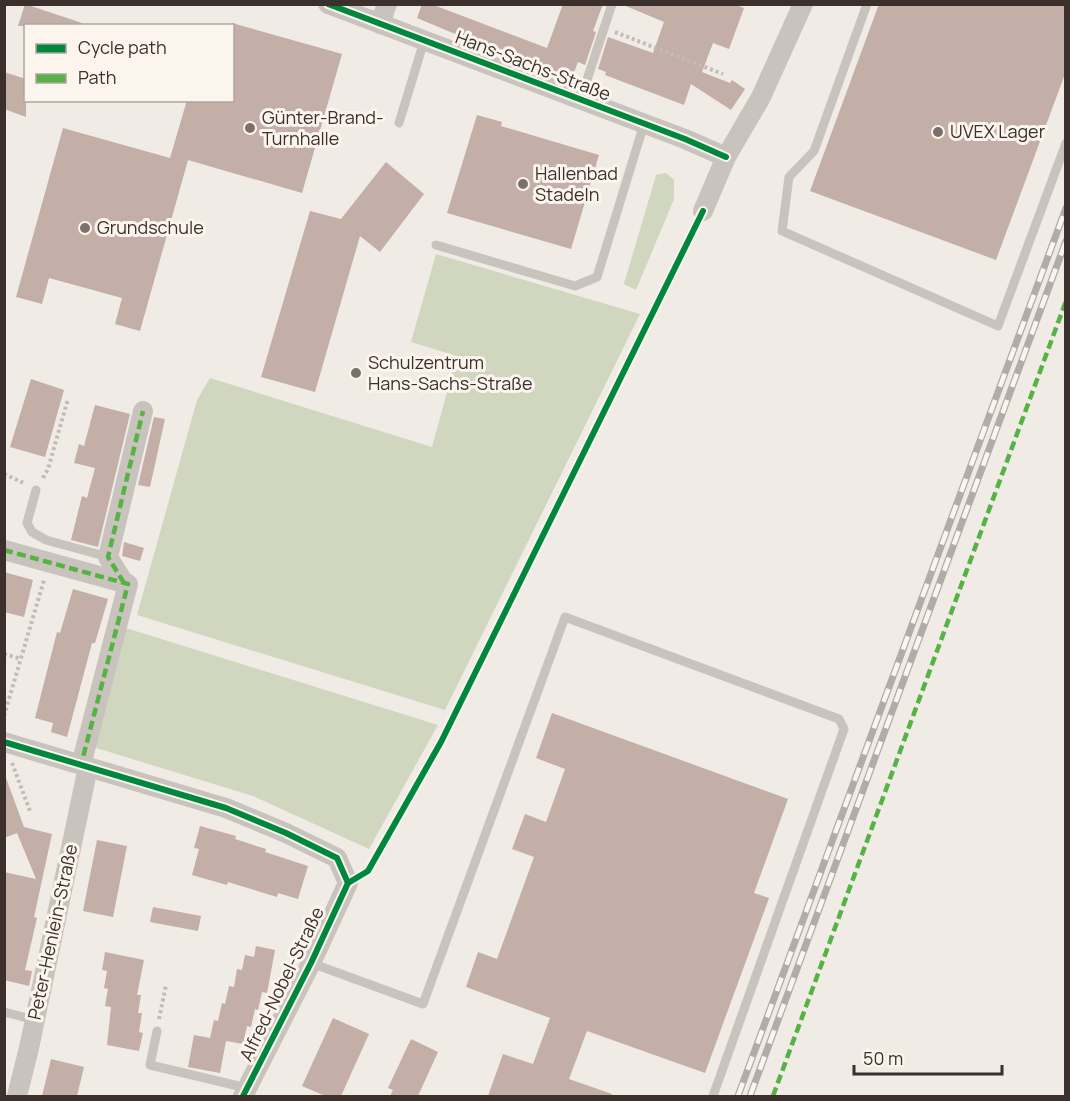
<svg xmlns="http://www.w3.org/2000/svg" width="1070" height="1101" viewBox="0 0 1070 1101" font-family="Manrope,sans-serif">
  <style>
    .green { fill: #d1d6bf }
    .building { fill: #c3afa7 }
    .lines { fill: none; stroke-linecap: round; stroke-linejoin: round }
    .path { stroke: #c2bbb6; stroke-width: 4; stroke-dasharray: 3 3; stroke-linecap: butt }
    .service { stroke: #c9c3be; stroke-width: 9 }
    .minor { stroke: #c9c3be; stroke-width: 20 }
    .rail-casing { stroke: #b1aca8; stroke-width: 7 }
    .rail { stroke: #fbf5ee; stroke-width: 4.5; stroke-dasharray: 14; stroke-linecap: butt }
    .quiet { stroke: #57b246; stroke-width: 4.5; stroke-dasharray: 9 4.5; stroke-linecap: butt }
    .cycleway-casing { stroke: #fbf5ee; stroke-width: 10 }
    .cycleway { stroke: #00873e; stroke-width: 6 }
    .poi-dot { fill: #7a716c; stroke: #fbf5ee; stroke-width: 2 }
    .labels { text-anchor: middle; stroke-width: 6; stroke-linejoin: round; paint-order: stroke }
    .street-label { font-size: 18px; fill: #3b302b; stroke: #fbf5ee }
    .poi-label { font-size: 18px; fill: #3b302b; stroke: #fbf5ee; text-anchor: start }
  </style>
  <rect width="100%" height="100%" fill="#f0ebe5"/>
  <g class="green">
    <path d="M666,173l8,7v19l-38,91 -12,-6 32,-109z"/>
    <path d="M436,254l204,60 -195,396 -308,-95 60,-215 13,-22 222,69 25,-91 -46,-14z"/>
    <path d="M126,628l312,97 -69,124 -116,-53 -160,-49z"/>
  </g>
  <g class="building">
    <path d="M25,4l57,19 -1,2 -63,1z"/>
    <path d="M422,4h9l116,44 16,-44h40l-10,27 3,1 -11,33 -7,-3 -7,18 -49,-19 1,-3 -38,-15 -1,3 -67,-28z"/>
    <path d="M621,4h112l11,4 -15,41 -16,-6 -11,29 28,11 2,-3 13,9 -14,21 -40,-26 -7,21 -79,-30 1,-3 -8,-3 10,-32 45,16 11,-31z"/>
    <path d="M879,4h186v70l-69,186 -186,-69z"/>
    <path d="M232,23l110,31 -40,139 -114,-33 -48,171 -25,-7 7,-26 -73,-20 -7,26 -26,-7 47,-169 107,30 17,-58h45z"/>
    <path d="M4,72l22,7v38l-22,-8z"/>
    <path d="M477,115l25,7 -1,4 98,29 -28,94 -124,-36z"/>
    <path d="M386,162l38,32 -44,58 -20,-16 -45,156 -54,-15 49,-166 31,8z"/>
    <path d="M31,379l33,11 -19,67 -35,-10z"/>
    <path d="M95,405l35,9 -32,133 -27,-7 11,-44 5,2 8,-30 -21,-5 5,-19 5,2z"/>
    <path d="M154,417l11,2 -15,68 -12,-2z"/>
    <path d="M124,542l20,6 -4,13 -18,-5z"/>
    <path d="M4,572l29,8 -9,37 -20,-5z"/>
    <path d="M73,589l35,10 -13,44h-3l-25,94 -16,-5 2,-9 -18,-5 22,-86 3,1z"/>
    <path d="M552,713l236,86 -34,94 15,5 -64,175 -118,-42 -18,48 43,15 -1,2h-123l15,-42 30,10 17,-46 -84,-31 12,-35 19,7 37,-102 -22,-8 13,-35 21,8 19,-53 -29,-11z"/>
    <path d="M6,778l18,49 28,7 -18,83 3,1 -12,52 7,1 -3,15 -25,-6v-108l32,7 -19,-46 -13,5v-59z"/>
    <path d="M200,826l36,10 -1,3 31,10 -1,3 43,14 -10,33 -20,-6 -1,4 -49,-15 -1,3 -35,-10 7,-26 -5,-1z"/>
    <path d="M97,840l30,6 -14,71 -30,-6z"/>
    <path d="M153,907l48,9 -3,15 -48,-9z"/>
    <path d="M256,946l19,4 -8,43 -5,-1 -4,18 -3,-1 -4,18 -4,-1 -4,18 -17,-3 -6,32 -32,-6 6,-32 16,3 4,-18 4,1 4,-18 3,1 4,-18 5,1 3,-18 5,1 3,-15 9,2z"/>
    <path d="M105,952l39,8 -7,35h4l-3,18h4l-3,19 4,1 -4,18 -32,-6 4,-38 -6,-1 3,-17 -4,-1 3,-17 -5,-1z"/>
    <path d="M333,1018l36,16 -28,62h-16l-23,-10z"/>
    <path d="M411,1039l27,13 -20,44h-28l3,-6 -5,-2z"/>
    <path d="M51,1059l33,8 -7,29h-35z"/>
  </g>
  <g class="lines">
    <g class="path">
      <path d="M615,32l108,42"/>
      <path d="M4,474l22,10"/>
      <path d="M43,478l5,-9 20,-70"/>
      <path d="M4,654l17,5"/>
      <path d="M4,716l40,-136"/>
      <path d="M12,763l18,48"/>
      <path d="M159,1019l7,-34"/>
    </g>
    <g class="service">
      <path d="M867,4l-53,147 -25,26 -7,54 216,95 68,-183"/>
      <path d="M580,101l32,-97"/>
      <path d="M399,123l25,-82"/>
      <path d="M436,245l139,41 22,-9 47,-153"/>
      <path d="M36,490l-9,33 5,9 14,8 62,17"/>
      <path d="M311,963l112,41 142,-387 274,102 5,10 -131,367"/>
      <path d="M4,1012l31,8"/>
      <path d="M157,1031l-7,34 97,23"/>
    </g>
    <g class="minor">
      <path d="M328,4l357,135 41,18"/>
      <path d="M380,24l7,-20"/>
      <path d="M703,211l23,-54 35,-60 42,-93"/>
      <path d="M4,550l124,34 -47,181"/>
      <path d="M124,583l-16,-26 35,-146"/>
      <path d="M4,742l222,66 60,25 51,25 11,25 -37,80 -68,133"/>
      <path d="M17,1096l12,-48 59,-281"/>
    </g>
    <defs>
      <g id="rail">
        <path d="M738,1096l328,-888"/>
        <path d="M750,1096l316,-855"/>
      </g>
    </defs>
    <use href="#rail" class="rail-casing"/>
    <use href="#rail" class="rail"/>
    <g class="quiet">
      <path d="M4,550l124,34 -47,181"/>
      <path d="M124,583l-16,-26 35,-146"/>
      <path d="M773,1096l293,-795"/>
    </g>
    <defs>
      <g id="cycleway">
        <path d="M328,4l357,135 41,18"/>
        <path d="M4,742l222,66 60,25 51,25 11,25"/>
        <path d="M348,883l20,-12 73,-129 262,-531"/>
        <path d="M243,1096l68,-133 37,-80"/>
      </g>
    </defs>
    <use href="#cycleway" class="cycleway-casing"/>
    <use href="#cycleway" class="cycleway"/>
  </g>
  <g class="poi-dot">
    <circle cx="250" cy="128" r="6"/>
    <circle cx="938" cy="132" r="6"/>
    <circle cx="523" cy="184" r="6"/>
    <circle cx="85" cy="228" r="6"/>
    <circle cx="356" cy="373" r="6"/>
  </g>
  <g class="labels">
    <g class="street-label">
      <text transform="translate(533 66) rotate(21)" y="6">Hans-Sachs-Straße</text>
      <text transform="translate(53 932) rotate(-78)" y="6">Peter-Henlein-Straße</text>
      <text transform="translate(282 984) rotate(-64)" y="6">Alfred-Nobel-Straße</text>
    </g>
    <g class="poi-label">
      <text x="262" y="124">Günter-Brand-<tspan x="262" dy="21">Turnhalle</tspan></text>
      <text x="950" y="138">UVEX Lager</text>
      <text x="535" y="180">Hallenbad<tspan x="535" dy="21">Stadeln</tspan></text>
      <text x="97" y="234">Grundschule</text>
      <text x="368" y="369">Schulzentrum<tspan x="368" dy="21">Hans-Sachs-Straße</tspan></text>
    </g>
  </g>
  <rect width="1070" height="1101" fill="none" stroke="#3b302b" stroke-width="12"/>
  <rect x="24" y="24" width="210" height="78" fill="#fbf5ee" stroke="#aea6a0" stroke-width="1.5"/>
  <rect x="36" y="44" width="30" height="9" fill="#00873e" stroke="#aea6a0" stroke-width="1.5"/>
  <text x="78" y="54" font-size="18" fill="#3b302b">Cycle path</text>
  <rect x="36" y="74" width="30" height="9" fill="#57b246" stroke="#aea6a0" stroke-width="1.5"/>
  <text x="78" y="84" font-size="18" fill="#3b302b">Path</text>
  <path d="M854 1065v9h148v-9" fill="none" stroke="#3b302b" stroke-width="3"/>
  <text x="863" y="1065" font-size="18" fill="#3b302b" stroke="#fbf5ee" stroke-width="4.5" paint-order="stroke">50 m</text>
</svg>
